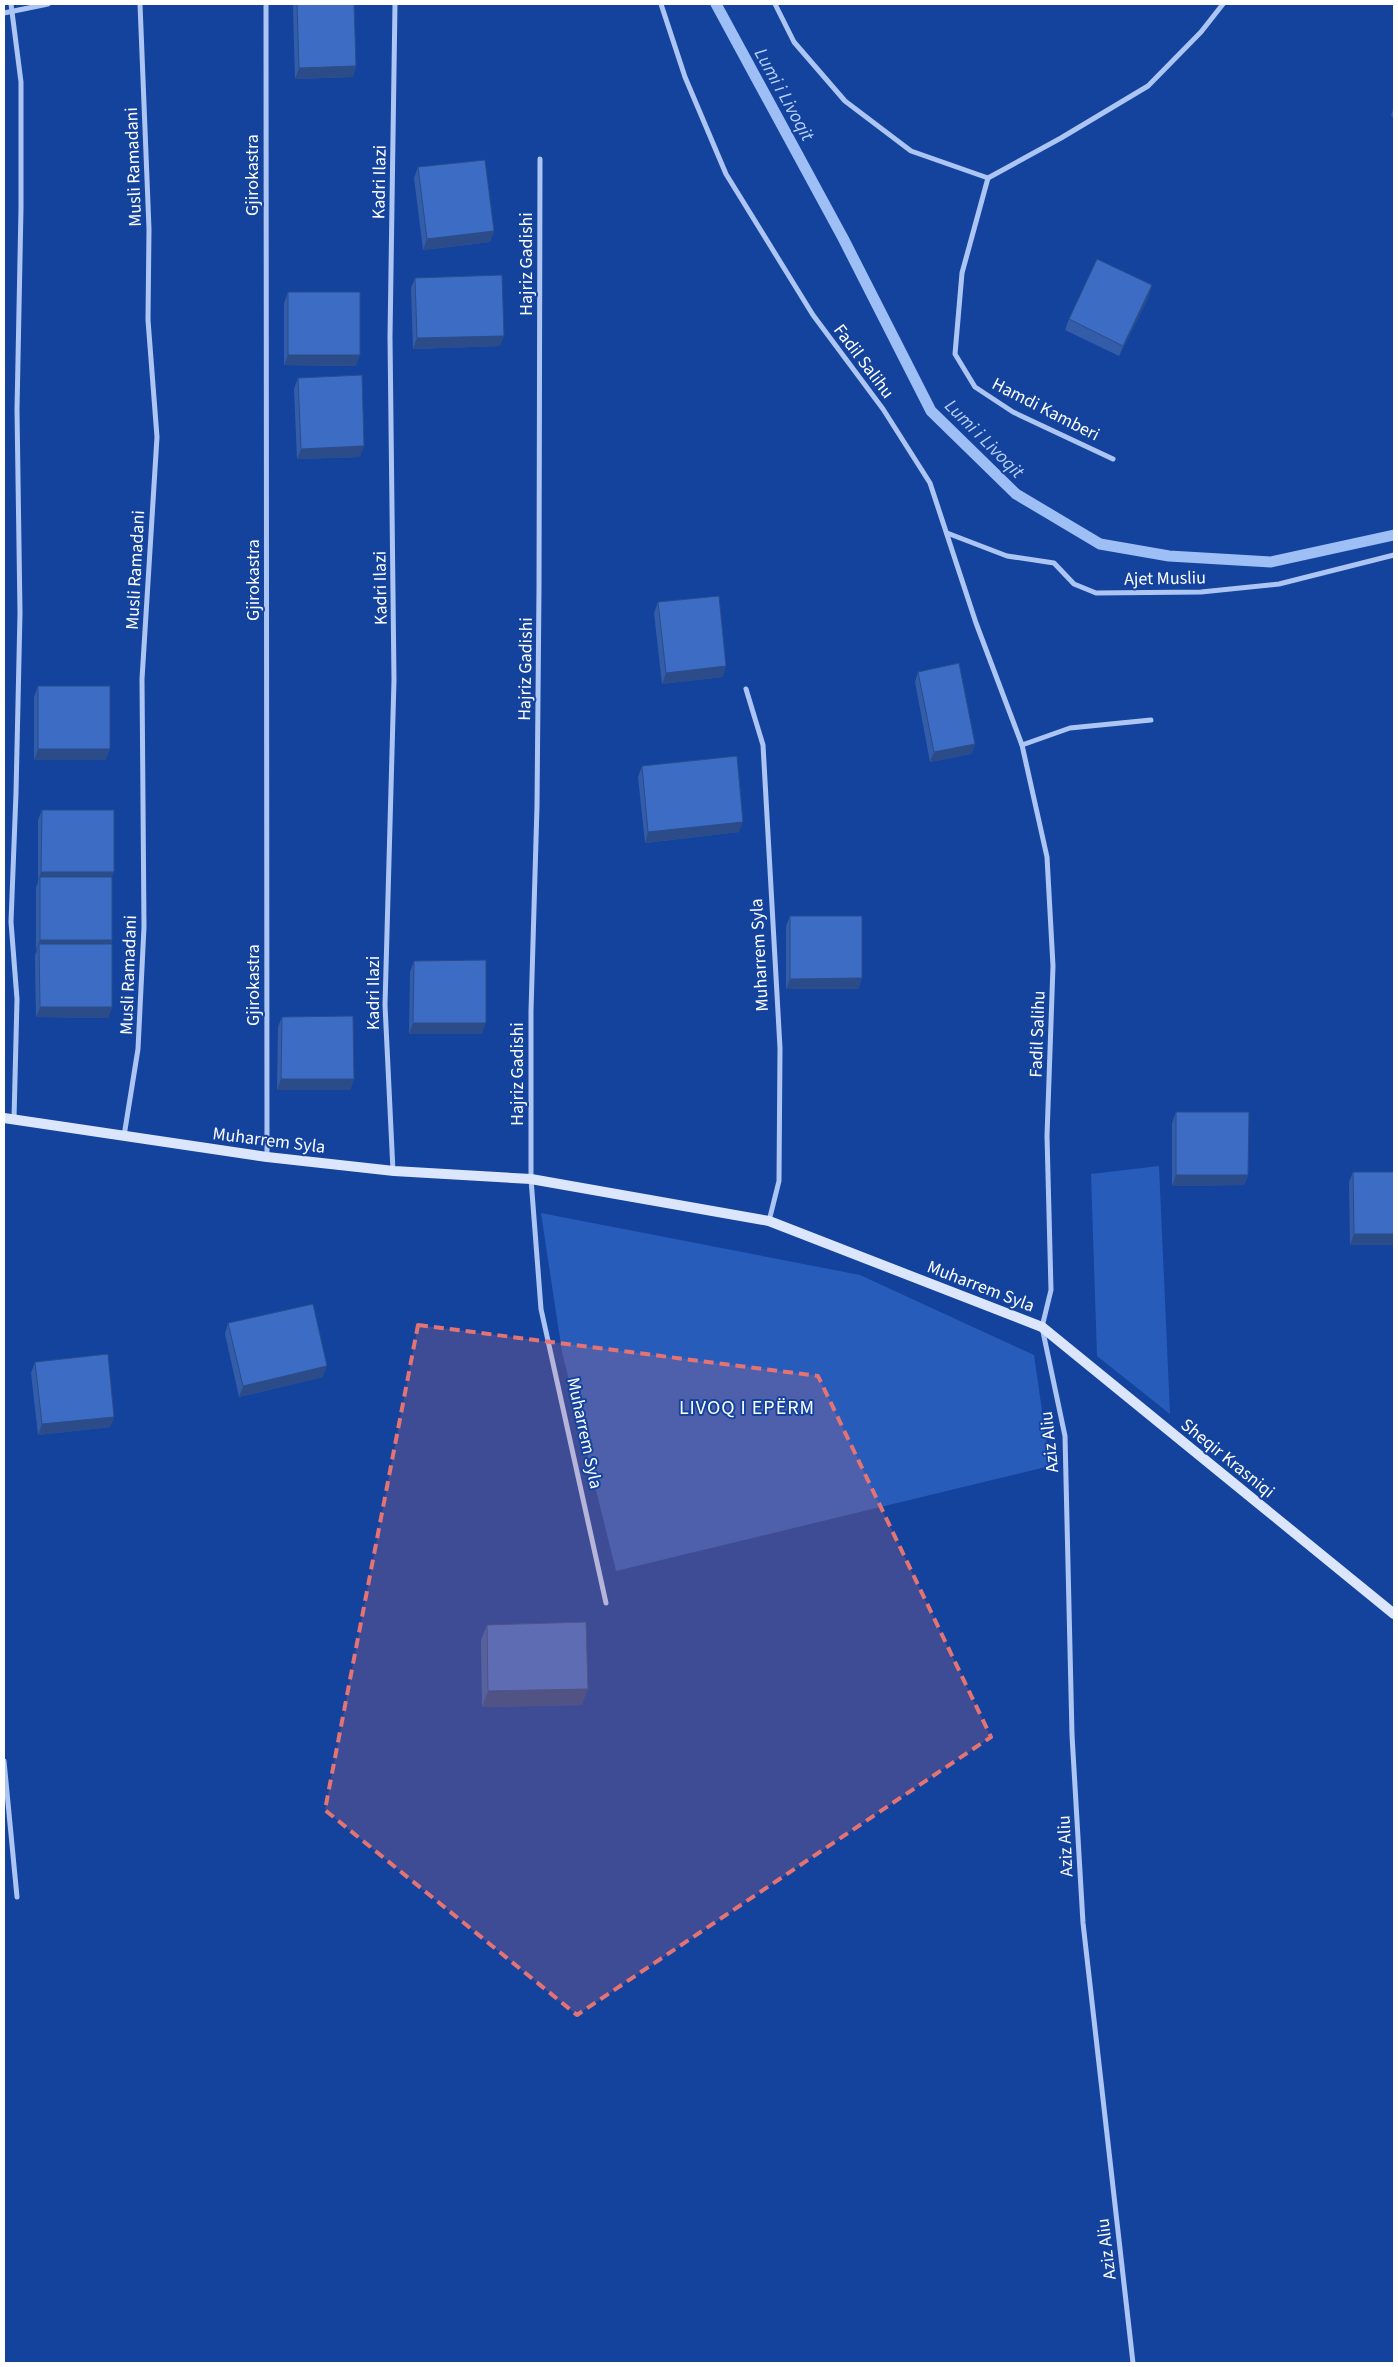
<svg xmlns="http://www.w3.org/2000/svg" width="1398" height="2367" viewBox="0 0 1398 2367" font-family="'Source Sans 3',sans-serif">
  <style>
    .green { fill: #285cbb }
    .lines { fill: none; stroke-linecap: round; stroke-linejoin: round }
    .stream { stroke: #9ebef6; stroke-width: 11 }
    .street { stroke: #acc5f3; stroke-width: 5 }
    .secondary { stroke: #dbe6fd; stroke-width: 10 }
    .wall { fill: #345da9 }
    .shaded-wall { fill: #2b4c89 }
    .building { fill: #3d6cc4; stroke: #2b4c89 }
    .marked { fill: #e47373; fill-opacity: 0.2; stroke: #e47373; stroke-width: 4; stroke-dasharray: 10 6; stroke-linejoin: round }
    .labels { text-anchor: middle; stroke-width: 4; stroke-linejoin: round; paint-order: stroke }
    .street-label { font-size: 18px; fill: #fff; stroke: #14439e }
    .water-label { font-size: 19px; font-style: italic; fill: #b8d0fa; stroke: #14439e }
    .quarter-label { font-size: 20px; letter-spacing: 1px; fill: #fff; stroke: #14439e }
  </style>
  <rect width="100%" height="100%" fill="#14439e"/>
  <g class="green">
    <path d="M1159,1166l11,248 -73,-58 -6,-182z"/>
    <path d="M541,1213l319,62 174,80 16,111 -434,105 -54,-219z"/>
  </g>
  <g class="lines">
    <path class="stream" d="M716,4l127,234 88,173 85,83 84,50 69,12 102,6 123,-27"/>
    <g class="street">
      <path d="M11,4l10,78v126l-4,202 3,203 -4,180 -5,129 6,77 -3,120"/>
      <path d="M266,4l1,1153"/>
      <path d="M661,4l24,73 41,97 87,141 70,94 47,74 46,140 46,122 25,112 6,109 -6,170 4,154 -9,37 23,109 7,299 11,188 50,440"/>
      <path d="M775,4l19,38 51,59 66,50 77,27 73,-40 87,-52 53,-54 22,-28"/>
      <path d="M4,13l44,-9"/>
      <path d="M540,159l-1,430 -2,217 -6,205v168l10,130 65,294"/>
      <path d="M988,178l-26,95 -7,81 20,33 38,25 100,47"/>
      <path d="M947,533l60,23 47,7 20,21 22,9 105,-1 78,-8 115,-29"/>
      <path d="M746,689l17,56 17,303 -1,133 -10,40"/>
      <path d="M1022,745l48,-17 81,-8"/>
      <path d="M124,1136l14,-87 6,-122 -2,-248 15,-242 -9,-117 1,-91 -9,-225"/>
      <path d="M393,1171l-8,-166 9,-325 -4,-343 5,-333"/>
      <path d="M4,1761l13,136"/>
    </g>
    <path class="secondary" d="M4,1118l263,39 127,14 137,8 238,42 273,106 352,287"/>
  </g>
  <g class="wall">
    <path d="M294,4h60l2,62 -3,11 -58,2 -2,-72z"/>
    <path d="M1394,106v12l-3,-2z"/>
    <path d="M418,167l76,64 -4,11 -67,8 -9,-72z"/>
    <path d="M415,278l85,68 -87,3 -2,-61z"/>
    <path d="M288,292l68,74 -72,-1v-62z"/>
    <path d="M1149,296l-30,60 -54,-26 4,-11z"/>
    <path d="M298,378l62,79 -63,2 -3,-70z"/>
    <path d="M658,602l68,64 -4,11 -60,7 -8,-71z"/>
    <path d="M918,672l57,72 -4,10 -41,8 -15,-80z"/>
    <path d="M38,686l68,74h-72v-63z"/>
    <path d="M642,766l97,66 -94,11 -7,-66z"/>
    <path d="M42,810l70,67v63l-1,4 1,63 -4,11 -72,-1 -1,-62 2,-5h-1v-63l2,-4v-63z"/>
    <path d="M790,916l72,62 -4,11h-72v-63z"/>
    <path d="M414,961l68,73h-73l1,-62z"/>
    <path d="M282,1017l72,62 -4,11h-73l1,-63z"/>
    <path d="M1176,1112l72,63 -4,10 -72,1v-63z"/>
    <path d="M1353,1172h41v73h-44l-1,-63z"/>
    <path d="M228,1323l95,54 -84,20 -14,-63z"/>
    <path d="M35,1362l79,55 -4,10 -72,8 -7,-62z"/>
    <path d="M487,1625l95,80 -100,2 -1,-67z"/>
  </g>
  <g class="shaded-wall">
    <path d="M356,66l-3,11 -58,2 4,-11z"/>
    <path d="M494,231l-4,11 -67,8 4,-11z"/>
    <path d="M1152,285l-3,11 -30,60 4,-10z"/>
    <path d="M504,336l-4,10 -87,3 4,-11z"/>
    <path d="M288,355h72l-4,11 -72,-1z"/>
    <path d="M364,446l-4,11 -63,2 4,-10z"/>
    <path d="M726,666l-4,11 -60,7 4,-11z"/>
    <path d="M975,744l-4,10 -41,8 4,-10z"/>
    <path d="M38,749h72l-4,11h-72z"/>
    <path d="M743,822l-4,10 -94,11 3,-11z"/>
    <path d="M41,872h73l-4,11 -70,-6 -3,6z"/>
    <path d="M40,940h72l-4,10 -69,-6 -2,6h-1z"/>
    <path d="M862,978l-4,11h-72l4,-10z"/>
    <path d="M40,1007h72l-4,11 -72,-1z"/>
    <path d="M413,1023h73l-4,11h-73z"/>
    <path d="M281,1079h73l-4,11h-73z"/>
    <path d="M1176,1175h72l-4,10 -72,1z"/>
    <path d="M1354,1234h40v11h-44z"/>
    <path d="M327,1366l-4,11 -84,20 4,-11z"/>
    <path d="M114,1417l-4,10 -72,8 4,-11z"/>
    <path d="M588,1689l-6,16 -100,2 6,-16z"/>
  </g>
  <g class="building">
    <path d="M297,4h57l2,62 -57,2z"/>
    <path d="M485,160l9,71 -67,8 -9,-72z"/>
    <path d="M1097,259l55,26 -29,61 -54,-27z"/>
    <path d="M502,275l2,61 -87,2 -2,-60z"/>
    <rect x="288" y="292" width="72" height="63"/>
    <path d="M362,375l2,71 -63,3 -3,-71z"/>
    <path d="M719,596l7,70 -60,7 -8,-71z"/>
    <path d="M959,663l16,81 -41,8 -16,-80z"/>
    <rect x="38" y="686" width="72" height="63"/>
    <path d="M737,756l6,66 -95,10 -6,-66z"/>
    <path d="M42,810h72v62h-73z"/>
    <rect x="40" y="877" width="72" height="63"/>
    <path d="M790,916h72v62l-72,1z"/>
    <path d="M39,944h73v63h-72z"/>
    <path d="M486,960v63h-73l1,-62z"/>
    <path d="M353,1016l1,63h-73l1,-62z"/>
    <path d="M1176,1112h73l-1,63h-72z"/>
    <path d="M1353,1172h41v62h-40z"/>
    <path d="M313,1304l14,62 -84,20 -15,-63z"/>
    <path d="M108,1354l6,63 -72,7 -7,-62z"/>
    <path d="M586,1622l2,67 -100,2 -1,-66z"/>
  </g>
  <path class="marked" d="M418,1325l400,51 173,361 -414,278 -252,-205z"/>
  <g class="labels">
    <g class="street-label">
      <text transform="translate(133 167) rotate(-92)" y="6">Musli Ramadani</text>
      <text transform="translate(252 175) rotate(-90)" y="6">Gjirokastra</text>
      <text transform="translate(379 182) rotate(-89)" y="6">Kadri Ilazi</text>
      <text transform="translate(526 264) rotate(-90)" y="6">Hajriz Gadishi</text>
      <text transform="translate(864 361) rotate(53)" y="6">Fadil Salihu</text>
      <text transform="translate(1046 409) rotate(27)" y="6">Hamdi Kamberi</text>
      <text transform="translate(135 570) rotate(-87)" y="6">Musli Ramadani</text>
      <text transform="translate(1165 578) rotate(-1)" y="6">Ajet Musliu</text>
      <text transform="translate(253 580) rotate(-90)" y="6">Gjirokastra</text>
      <text transform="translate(380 588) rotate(-91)" y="6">Kadri Ilazi</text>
      <text transform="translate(525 669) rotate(-89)" y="6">Hajriz Gadishi</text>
      <text transform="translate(759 955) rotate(-93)" y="6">Muharrem Syla</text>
      <text transform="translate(128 975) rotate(-88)" y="6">Musli Ramadani</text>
      <text transform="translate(253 985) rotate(-90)" y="6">Gjirokastra</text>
      <text transform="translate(373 993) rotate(-90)" y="6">Kadri Ilazi</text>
      <text transform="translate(1037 1034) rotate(-88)" y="6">Fadil Salihu</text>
      <text transform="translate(517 1074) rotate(-90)" y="6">Hajriz Gadishi</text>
      <text transform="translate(269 1140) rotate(7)" y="6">Muharrem Syla</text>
      <text transform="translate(981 1286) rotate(21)" y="6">Muharrem Syla</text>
      <text transform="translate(585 1433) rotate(78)" y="6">Muharrem Syla</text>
      <text transform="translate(1049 1442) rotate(-96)" y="6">Aziz Aliu</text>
      <text transform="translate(1228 1458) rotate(39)" y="6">Sheqir Krasniqi</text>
      <text transform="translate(1065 1846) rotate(-93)" y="6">Aziz Aliu</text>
      <text transform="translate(1106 2249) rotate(-97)" y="6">Aziz Aliu</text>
    </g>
    <g class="water-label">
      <text transform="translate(785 94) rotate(61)" y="7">Lumi i Livoqit</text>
      <text transform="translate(985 438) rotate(45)" y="7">Lumi i Livoqit</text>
    </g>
    <g class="quarter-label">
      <text x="747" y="1414">LIVOQ I EPËRM</text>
    </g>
  </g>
  <rect width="1398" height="2367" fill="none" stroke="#ffffff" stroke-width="10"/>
</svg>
